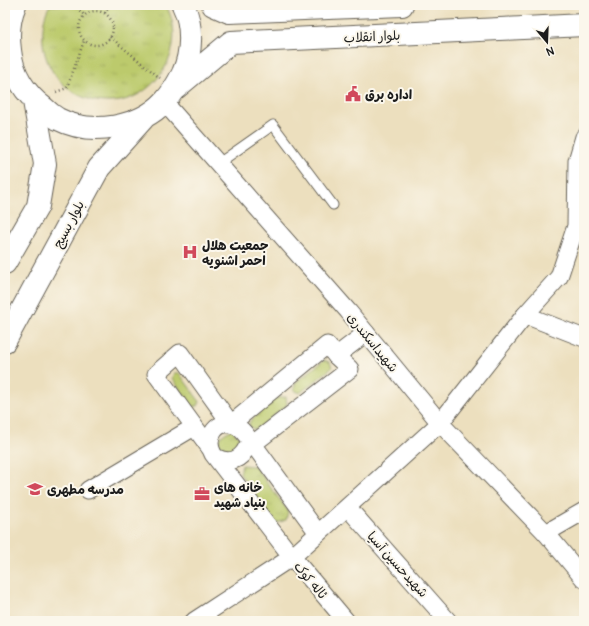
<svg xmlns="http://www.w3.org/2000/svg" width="589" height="626" viewBox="0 0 589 626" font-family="Pangolin,'Playpen Sans Arabic',sans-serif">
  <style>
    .grass { fill: url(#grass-tufts); stroke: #6c7344 }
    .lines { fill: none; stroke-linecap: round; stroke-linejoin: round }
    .service-casing { stroke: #656055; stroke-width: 11 }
    .minor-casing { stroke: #656055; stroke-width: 19 }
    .primary-casing { stroke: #656055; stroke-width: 24 }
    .path { stroke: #656055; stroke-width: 2.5; stroke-dasharray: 1 3; stroke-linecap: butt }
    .service { stroke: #fff; stroke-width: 9 }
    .minor { stroke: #fff; stroke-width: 17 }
    .primary { stroke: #fff; stroke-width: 22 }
    .labels { text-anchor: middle; stroke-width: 4; stroke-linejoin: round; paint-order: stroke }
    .street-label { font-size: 13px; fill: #1c1c1c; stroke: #fbf7ec }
    .poi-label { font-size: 13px; font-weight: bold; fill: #1c1c1c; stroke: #fbf7ec; text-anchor: start }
  </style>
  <defs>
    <pattern id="grass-tufts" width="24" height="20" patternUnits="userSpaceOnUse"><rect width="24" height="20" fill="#bcca6c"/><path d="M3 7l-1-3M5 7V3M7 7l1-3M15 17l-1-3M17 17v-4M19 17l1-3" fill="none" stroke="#a1ad5d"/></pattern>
  </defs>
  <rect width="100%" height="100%" fill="#fbf7ec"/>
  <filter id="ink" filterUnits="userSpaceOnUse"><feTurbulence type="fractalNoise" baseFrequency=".025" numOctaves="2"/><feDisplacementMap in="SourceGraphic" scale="8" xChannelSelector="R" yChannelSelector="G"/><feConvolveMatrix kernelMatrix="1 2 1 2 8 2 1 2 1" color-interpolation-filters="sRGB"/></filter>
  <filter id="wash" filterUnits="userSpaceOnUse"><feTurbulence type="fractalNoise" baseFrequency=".012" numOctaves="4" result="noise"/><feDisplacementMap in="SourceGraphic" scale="16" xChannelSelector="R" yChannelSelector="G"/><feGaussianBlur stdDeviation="0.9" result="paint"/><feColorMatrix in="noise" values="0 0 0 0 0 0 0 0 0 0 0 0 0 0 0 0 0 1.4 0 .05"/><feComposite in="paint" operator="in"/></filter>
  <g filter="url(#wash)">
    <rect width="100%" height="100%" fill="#ecdfbe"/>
    <g class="grass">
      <path d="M50,5h116c3,6 6,14 7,20 6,37 -23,75 -61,77 -35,2 -66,-24 -69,-59 -1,-12 0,-27 7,-38z"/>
      <path d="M324,360l6,2 2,6 -32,25 -6,-3 1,-7z"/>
      <path d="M174,373h5l21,29 -2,4 -6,1 -20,-29z"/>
      <path d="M286,397l1,8 -31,25 -7,-3 1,-6 26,-23z"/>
      <path d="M232,430l11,11 -5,11h-14c-10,-10 -4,-18 8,-22z"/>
      <path d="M242,465l13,1 33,45 -2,9 -12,4 -34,-50z"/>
    </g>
  </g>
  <g filter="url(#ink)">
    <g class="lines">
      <defs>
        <path id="service" d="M219,163l54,-38 60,80"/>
        <g id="minor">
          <path d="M164,102l184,209 92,112 106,110 38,46"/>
          <path d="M525,315l59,23"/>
          <path d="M336,356l30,-23"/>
          <path d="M210,448l-54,-74 24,-21 51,71 96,-79 9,11 14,13 -97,75 65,89"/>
          <path d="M217,458c13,6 24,2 30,-11l6,-3c-5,-6 -10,-15 -17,-18 -18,-9 -32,11 -23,28l79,103 54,64"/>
          <path d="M88,490l106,-63"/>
          <path d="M348,508l100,113"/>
          <path d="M546,533l38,-22"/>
          <path d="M194,621l98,-64 148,-134 85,-108 34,-38 17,-51 1,-65 7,-24"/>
        </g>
        <g id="primary">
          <path d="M15,5c-6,14 -7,30 -5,45 2,23 15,44 34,58 4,4 9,8 14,11 33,17 82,9 107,-18 8,-9 13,-18 18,-28 9,-20 10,-48 0,-68"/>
          <path d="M213,5l16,7 173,-7"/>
          <path d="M176,88l55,-46 353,-17"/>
          <path d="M5,263l33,-57 7,-42 -11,-63"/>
          <path d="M5,341l94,-173 44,-49"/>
        </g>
      </defs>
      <use href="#service" class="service-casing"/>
      <use href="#minor" class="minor-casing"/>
      <use href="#primary" class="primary-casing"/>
      <g class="path">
        <path d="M74,5l10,10"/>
        <circle cx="96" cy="28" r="17"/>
        <path d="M105,13l4,-8"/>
        <path d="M110,37l50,41"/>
        <path d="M56,92l11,-4 17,-47"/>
      </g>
      <use href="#service" class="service"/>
      <use href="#minor" class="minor"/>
      <use href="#primary" class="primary"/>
    </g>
  </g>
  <defs>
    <symbol id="civic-bare" viewBox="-9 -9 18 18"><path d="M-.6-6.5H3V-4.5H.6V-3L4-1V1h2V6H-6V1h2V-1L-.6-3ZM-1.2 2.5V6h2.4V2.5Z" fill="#d1495b" stroke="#fbf7ec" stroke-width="2.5" paint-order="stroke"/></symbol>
    <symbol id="hospital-bare" viewBox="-9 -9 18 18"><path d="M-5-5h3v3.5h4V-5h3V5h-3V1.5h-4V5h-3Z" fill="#d1495b" stroke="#fbf7ec" stroke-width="2.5" paint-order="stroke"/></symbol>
    <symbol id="school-bare" viewBox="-9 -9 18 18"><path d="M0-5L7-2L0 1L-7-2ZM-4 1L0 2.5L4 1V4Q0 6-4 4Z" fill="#d1495b" stroke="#fbf7ec" stroke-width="2.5" paint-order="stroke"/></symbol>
    <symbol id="office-bare" viewBox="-9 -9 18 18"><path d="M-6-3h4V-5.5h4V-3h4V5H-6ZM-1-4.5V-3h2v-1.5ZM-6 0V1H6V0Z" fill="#d1495b" stroke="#fbf7ec" stroke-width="2.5" paint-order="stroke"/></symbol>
  </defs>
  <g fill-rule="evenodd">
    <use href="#civic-bare" x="342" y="83" width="22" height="22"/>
    <use href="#hospital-bare" x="179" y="241" width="22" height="22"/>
    <use href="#school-bare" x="24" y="478" width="22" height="22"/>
    <use href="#office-bare" x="191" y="483" width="22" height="22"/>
  </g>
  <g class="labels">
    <g class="street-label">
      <text transform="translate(372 36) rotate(-3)" y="5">بلوار انقلاب</text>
      <text transform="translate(68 224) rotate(-62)" y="5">بلوار بسیج</text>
      <text transform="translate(373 342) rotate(51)" y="5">شهیداسکندری</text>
      <text transform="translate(398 564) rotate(48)" y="5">شهیدحسین آسیا</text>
      <text transform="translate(311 580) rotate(50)" y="5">ئاله کوک</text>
    </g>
    <g class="poi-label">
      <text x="365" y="99">اداره برق</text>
      <text x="202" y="250">جمعیت هلال<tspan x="202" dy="15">احمر اشنویه</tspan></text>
      <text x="214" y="492">خانه های<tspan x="214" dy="15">بنیاد شهید</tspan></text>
      <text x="47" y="494">مدرسه مطهری</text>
    </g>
  </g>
  <rect width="589" height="626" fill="none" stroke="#fbf7ec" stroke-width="20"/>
  <g transform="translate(547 42) rotate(161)" stroke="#fbf7ec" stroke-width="3" paint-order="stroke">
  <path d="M0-3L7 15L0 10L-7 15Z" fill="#1c1c1c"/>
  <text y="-6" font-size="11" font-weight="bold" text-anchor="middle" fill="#1c1c1c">N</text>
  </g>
</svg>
